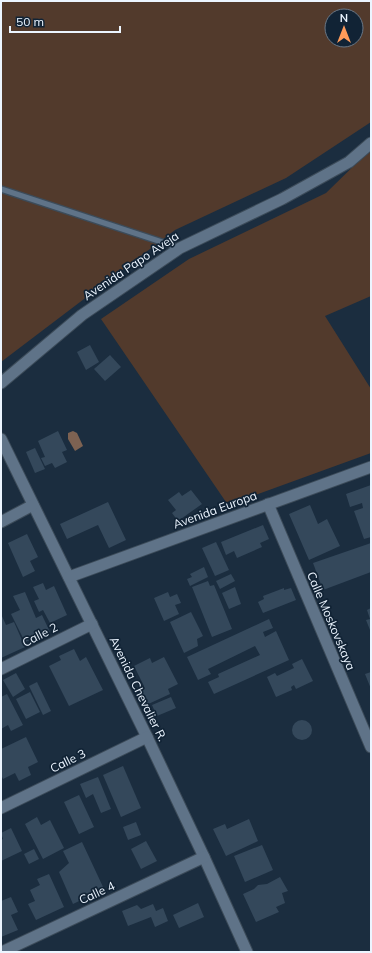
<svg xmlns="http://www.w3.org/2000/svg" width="372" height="953" viewBox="0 0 372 953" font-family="Mulish,sans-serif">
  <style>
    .green { fill: #523a2c; fill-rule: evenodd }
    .water { fill: #7d6252 }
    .building { fill: #34485b }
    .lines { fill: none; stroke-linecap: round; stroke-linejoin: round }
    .lane-casing { stroke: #3c4b59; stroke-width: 8 }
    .street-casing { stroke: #3c4b59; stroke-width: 13 }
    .lane { stroke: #5f7388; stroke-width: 5.5 }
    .street { stroke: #5f7388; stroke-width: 11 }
    .labels { text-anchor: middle; stroke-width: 3.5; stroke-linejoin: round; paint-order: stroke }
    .street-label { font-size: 12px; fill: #ecf5ff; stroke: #112335 }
  </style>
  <rect width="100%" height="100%" fill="#1b2d3f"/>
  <g class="green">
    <path d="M1,1h370v121l-85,56 -111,52 -174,132zM332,16h24v24h-24z"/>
    <path d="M371,149v147l-46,20 46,73v64l-143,52 -127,-186 88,-60 137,-66z"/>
  </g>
  <path class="water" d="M73,431l4,2 6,13 -8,5 -7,-12v-6z"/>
  <g class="building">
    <path d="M90,345l9,17 -13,8 -9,-18z"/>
    <path d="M110,355l11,12 -16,14 -11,-12z"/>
    <path d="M58,431l9,19 -5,2 5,10 -12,6 -3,-5 -7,3 -4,-8 4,-1 -7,-16z"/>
    <path d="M35,448l10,21 -10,4 -9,-21z"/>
    <path d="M371,485v52l-7,2 -10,-28 9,-3 -1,-5 -12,4 -4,-13z"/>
    <path d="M191,490l11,14 -24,17 -6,-8 4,-3 -8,-10 11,-8 3,4z"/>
    <path d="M108,502l18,38 -17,8 -11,-23 -31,14 -7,-15z"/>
    <path d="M310,505l8,19 9,-5 13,27 -31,14 -20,-46z"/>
    <path d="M263,525l6,14 -9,4 2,4 -25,11 -3,-7 -8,4 -5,-13z"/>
    <path d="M27,534l11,23 -8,4 5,10 -12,6 -15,-34z"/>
    <path d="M216,542l13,28 -14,6 -13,-28z"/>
    <path d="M371,543v29l-48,18 -10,-27z"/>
    <path d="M204,567l4,10 -18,9 -3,-7 5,-2 -2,-3z"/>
    <path d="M231,574l4,7 -15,8 -4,-8z"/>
    <path d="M208,581l2,5 4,-1 18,44 -20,8 -20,-50z"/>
    <path d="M43,583l3,7 8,-4 13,29 -17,8 -7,-13 -4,2 -5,-11 5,-2 -6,-12z"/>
    <path d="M235,587l6,17 -12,5 -7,-16z"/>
    <path d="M284,588v2l7,-2 5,12 -33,13 -5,-11 6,-3 -1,-3z"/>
    <path d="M25,592l11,26 6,-3 8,17 -25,10 -14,-28 9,-4 -7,-14z"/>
    <path d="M168,592l2,5 7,-3 4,9 -6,2 4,9 -15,7 -10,-23z"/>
    <path d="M371,608v22h-1l-4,-10 4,-1 -3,-9z"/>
    <path d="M191,612l12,24 -6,3 1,7 -14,7 -14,-31z"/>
    <path d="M1,614l5,11 8,-3 11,25 -24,11z"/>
    <path d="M269,619l4,9 -10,4 2,5 11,-6 13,29 -75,34 -6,-12 11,-5 -1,-3 42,-19 -5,-9 -47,23 3,5 -13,6 -11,-23z"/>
    <path d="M74,649l6,12 6,-4 17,33 -34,16 -20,-40 12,-6 -2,-4z"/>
    <path d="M164,657l14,27 -10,5 2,5 -26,12 -8,-16 8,-4 -10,-20 16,-8 2,5z"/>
    <path d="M302,659l11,22 -17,8 -2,-4 -3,2 1,3 -16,7 -9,-20 8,-4 2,3 17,-8 -2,-4z"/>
    <path d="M371,672v17l-6,-15z"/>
    <path d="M16,673l9,16 -12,8 -10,-17z"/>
    <path d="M37,682l14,29 -8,4 -14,-29z"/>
    <path d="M30,692l10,20 -14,7 -10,-20z"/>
    <path d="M7,694l16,31 -12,6 -3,-6 -7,4v-32z"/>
    <path d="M171,697l5,11 -19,8 -5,-11z"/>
    <circle cx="302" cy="730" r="10"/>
    <path d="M26,737l12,25 -10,5 3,8 -12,6 -4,-8 -12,6 -2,-4v-26z"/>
    <path d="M123,766l18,42 -20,9 -18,-42z"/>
    <path d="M98,777l13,32 -10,4 -8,-19 -7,4 -6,-14z"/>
    <path d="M79,795l15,32 -15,7 -15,-32z"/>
    <path d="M37,817l4,8 9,-5 14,28 -21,11 -18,-35z"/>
    <path d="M249,819l9,22 -32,15 -13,-27 12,-5 2,5z"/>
    <path d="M136,822l5,13 -13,5 -5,-13z"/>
    <path d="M11,828l11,23 -21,10v-21l2,-1 -2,-6z"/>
    <path d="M146,841l11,20 -16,8 -10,-20z"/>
    <path d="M82,842l22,47 -31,15 -14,-32 10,-9 -6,-12z"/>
    <path d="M262,845l11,25 -28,12 -11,-26z"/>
    <path d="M34,849l5,10 -10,5 -5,-10z"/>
    <path d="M49,874l15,33 -28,13 -8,-16 7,-3 -5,-11 10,-5 -3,-6z"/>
    <path d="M280,877l8,14 -6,2 3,10 -9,4 3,5 -23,10 -13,-28 11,-5 4,-4 9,-1z"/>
    <path d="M11,897l7,15 -7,3 7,15 -17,7v-36z"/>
    <path d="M198,903l6,14 -25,11 -6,-13z"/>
    <path d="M153,904l3,7 7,-3 5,13 -13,6 -4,-10 -23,9 -6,-15 15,-6 4,4z"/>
  </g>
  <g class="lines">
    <defs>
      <path id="lane" d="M1,189l179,59"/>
      <g id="street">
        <path d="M1,383l81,-68 98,-67 102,-49 67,-37 22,-19"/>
        <path d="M1,439l146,298 57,120 43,95"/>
        <path d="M268,504l103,243"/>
        <path d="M1,522l32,-17"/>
        <path d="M69,577l302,-110"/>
        <path d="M1,669l91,-45"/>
        <path d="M1,808l146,-71"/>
        <path d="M2,952l202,-95"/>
      </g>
    </defs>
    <use href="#lane" class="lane-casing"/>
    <use href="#street" class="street-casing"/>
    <use href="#lane" class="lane"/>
    <use href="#street" class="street"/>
  </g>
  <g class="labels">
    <g class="street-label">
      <text transform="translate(131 266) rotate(-34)" y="4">Avenida Papo Aveja</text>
      <text transform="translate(215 510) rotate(-20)" y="4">Avenida Europa</text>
      <text transform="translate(331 621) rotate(67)" y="4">Calle Moskovskaya</text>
      <text transform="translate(40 635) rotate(-27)" y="4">Calle 2</text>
      <text transform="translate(138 689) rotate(64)" y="4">Avenida Chevalier R.</text>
      <text transform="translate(68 761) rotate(-26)" y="4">Calle 3</text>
      <text transform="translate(97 893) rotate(-25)" y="4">Calle 4</text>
    </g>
  </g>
  <rect width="372" height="953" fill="none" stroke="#ecf5ff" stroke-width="4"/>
  <g transform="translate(344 28)"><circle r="19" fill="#112335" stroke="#697786"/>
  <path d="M0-3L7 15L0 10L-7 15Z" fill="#ff9b5a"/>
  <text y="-6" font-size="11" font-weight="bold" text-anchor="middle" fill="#ecf5ff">N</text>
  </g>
  <path d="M10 26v6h110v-6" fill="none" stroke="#ecf5ff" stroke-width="2"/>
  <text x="16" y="26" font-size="12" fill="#ecf5ff" stroke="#112335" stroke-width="3" paint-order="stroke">50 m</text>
</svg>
